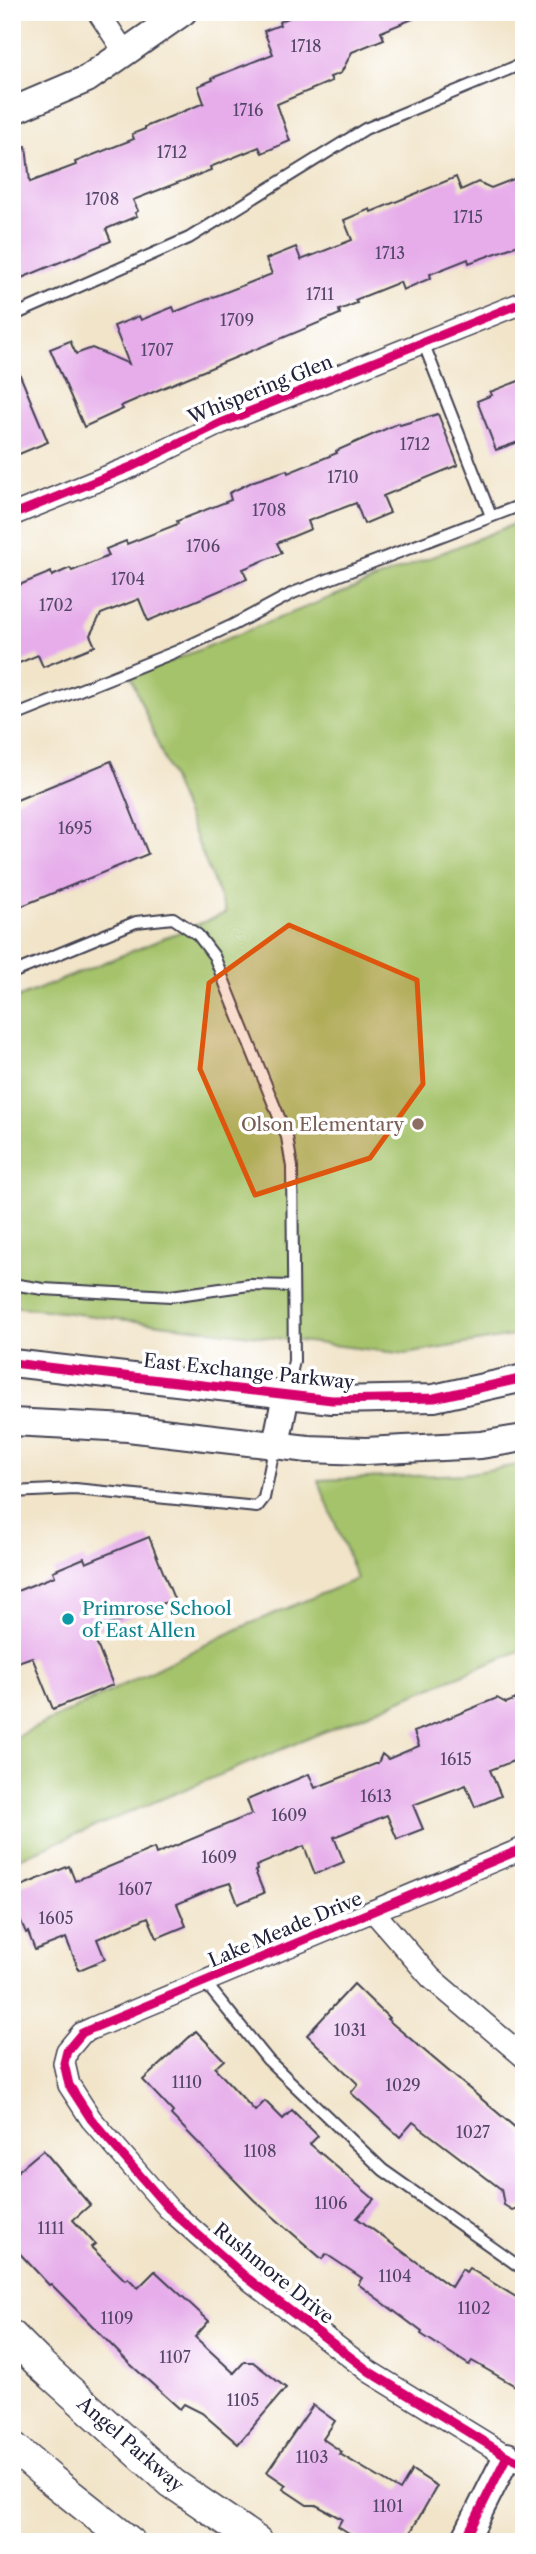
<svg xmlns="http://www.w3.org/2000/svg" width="536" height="2554" viewBox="0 0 536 2554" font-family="'Libre Caslon Text',serif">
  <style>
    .green { fill: #a5c36b; stroke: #647253; stroke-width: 2 }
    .building { fill: #e6adea }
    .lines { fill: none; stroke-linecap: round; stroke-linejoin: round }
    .service-casing { stroke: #413f50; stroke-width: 14 }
    .minor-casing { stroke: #413f50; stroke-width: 24 }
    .tertiary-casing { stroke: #413f50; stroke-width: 30 }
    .secondary-casing { stroke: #413f50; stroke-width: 33 }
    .service { stroke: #fff; stroke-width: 10 }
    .minor { stroke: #fff; stroke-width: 21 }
    .tertiary { stroke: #fff; stroke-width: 26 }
    .secondary { stroke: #fff; stroke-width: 30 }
    .cycleway-casing { stroke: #fff; stroke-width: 13 }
    .cycleway { stroke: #d6006c; stroke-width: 9 }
    .marked { fill: #de560e; fill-opacity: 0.2; stroke: #de560e; stroke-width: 5; stroke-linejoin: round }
    .education-dot { fill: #8d6e63; stroke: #fff; stroke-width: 2.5 }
    .culture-dot { fill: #0f9aa8; stroke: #fff; stroke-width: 2.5 }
    .labels { text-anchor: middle; stroke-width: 7; stroke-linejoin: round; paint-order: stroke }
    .number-label { font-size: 16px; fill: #534567 }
    .street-label { font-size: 19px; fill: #22223b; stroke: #fff }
    .education-label { font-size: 19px; fill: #785e54; stroke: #fff; text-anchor: end }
    .culture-label { font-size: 19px; fill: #0d838f; stroke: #fff; text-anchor: start }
  </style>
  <rect width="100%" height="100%" fill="#fff"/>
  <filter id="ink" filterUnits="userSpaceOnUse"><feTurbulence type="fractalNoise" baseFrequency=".0143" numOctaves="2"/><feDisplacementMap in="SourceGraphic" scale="14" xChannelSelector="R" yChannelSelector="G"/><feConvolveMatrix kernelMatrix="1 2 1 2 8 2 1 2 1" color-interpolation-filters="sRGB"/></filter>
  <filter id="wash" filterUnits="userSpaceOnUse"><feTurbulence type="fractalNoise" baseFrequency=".00686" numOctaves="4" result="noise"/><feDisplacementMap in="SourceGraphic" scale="28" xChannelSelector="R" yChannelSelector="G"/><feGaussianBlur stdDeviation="1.57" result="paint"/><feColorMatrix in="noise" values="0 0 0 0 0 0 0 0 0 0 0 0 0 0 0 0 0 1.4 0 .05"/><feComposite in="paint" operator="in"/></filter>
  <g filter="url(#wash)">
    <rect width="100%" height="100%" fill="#f1e4c9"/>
    <g class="green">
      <path d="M524,520v814l-118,20 -394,-48v-306l214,-87 -95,-236z"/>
      <path d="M524,1464v185l-512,212v-122l230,-112 115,-48 -39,-99 146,-6z"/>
    </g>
    <g id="blocks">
      <g class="building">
        <path d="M302,12l125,1 -46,19 3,7 -32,13 -11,21 -11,4 2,4 -55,23 13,37 -28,12 -3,-6 -49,20 1,3 -78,30 5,11 -3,2 2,3 -31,13 5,12 -99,41v-135l14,-1 4,36 46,-17 -1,-3 59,-23 -2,-5 13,-5v-2l59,-24 -6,-17 15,-6 -1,-2 61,-24 -9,-23 16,-6 -1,-3z"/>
        <path d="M524,175v68l-55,20 -1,-4 -38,15 1,4 -28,12 -3,-8 -45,18 2,3 -18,7 1,4 -175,73 -44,19 2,3 -39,18 -34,-78 20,-8 6,13 16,-6 37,16 -15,-38 25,-10 2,4 32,-13 2,5 97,-38 -6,-15 30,-12 5,13 51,-20 -8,-20 26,-11 1,3 85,-35 5,13 17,-8 13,6z"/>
        <path d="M12,356l36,86 -36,15z"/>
        <path d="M524,379v61l-28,10 -19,-49 15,-6 -2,-3z"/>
        <path d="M438,414l20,51 -75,31 7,17 -26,11 -8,-21 -48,18 3,8 -34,14 5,10 -39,16 4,10 -99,42 -9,-22 -38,15 -11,21 5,11 -52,21 -5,-12 -26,11v-78l39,-16 1,4 18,-8 2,3 37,-15 -3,-7 20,-8 1,3 51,-20 -1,-3 54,-21 -2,-7 25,-12 33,-11 1,3 49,-20 -1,-2 63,-28 1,2z"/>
        <path d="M111,761l37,93 -136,56v-108z"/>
        <path d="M149,1537l25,62 -82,33 21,53 -60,24 -21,-52 -20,7v-71l43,-17 -2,-5 31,-13 2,5z"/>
        <path d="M524,1696v61l-34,13 11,26 -26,11 -9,-22 -53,20 10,24 -26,10 -10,-24 -53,22 10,25 -29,12 -11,-28 -48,20 1,4 -2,1 9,22 -26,11 -8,-21 -16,5 -37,16 9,22 -29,12 -9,-21 -51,22 8,20 -26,11 -13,-32 -31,12 -7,-18 -2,1 -14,-32v-11l14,-6 43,-18 6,15 79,-33 2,6 96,-40 -5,-14 62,-26 6,14 63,-25 4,-9 6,5 31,-13 -5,-14 83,-34 9,5z"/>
        <path d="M354,1984l35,34 -2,1 137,116v71l-12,4 -8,-5 -3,-16 -88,-67 -13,15 -49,-44 7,-9 -51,-49z"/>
        <path d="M196,2031l28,29 -9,8 40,43 10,-10 18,18 9,-9 26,26 -8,8 64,55 -17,19 94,69 11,-18 4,3 3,-4 55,34v89l-52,-30 -3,4 -48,-31 1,-2 -64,-48 4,-6 -36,-24 -4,5 -68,-59 -83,-85 2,-3 -30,-32z"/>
        <path d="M43,2150l47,55 -17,15 22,24 -4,3 34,33 3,-2 10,10 17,-17 54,50 -14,16 39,36 10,-11h9l33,26 -48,56 -36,-31 -18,-9 -4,5 -50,-45 -79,-80 -2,1 -37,-40v-69z"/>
        <path d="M313,2405l22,16 -12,18 19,13 -2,2 60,36 12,-20 25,16 -32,56h-42l-25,-16 4,-7 -26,-14h-9l-24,-16 3,-4 -19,-13z"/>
      </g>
    </g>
  </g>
  <g filter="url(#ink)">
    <use href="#blocks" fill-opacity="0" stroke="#413f50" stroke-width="2"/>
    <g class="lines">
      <defs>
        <g id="service">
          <path d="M12,316l177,-78 176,-109 159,-66"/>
          <path d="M423,342l68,174"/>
          <path d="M12,717l163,-65 58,-27 60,-32 231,-89"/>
          <path d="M12,973l124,-51 37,-4 25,17 16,21 73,181 5,30 2,194 -8,34"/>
          <path d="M12,1284l31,5 128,7 78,-11 44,1"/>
          <path d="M12,1492l63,-3 182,18 7,-9 11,-54"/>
          <path d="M204,1981l64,79 115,110 141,100"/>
        </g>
        <g id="minor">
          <path d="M98,12l28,42"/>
          <path d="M12,515l119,-48 90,-44 303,-121"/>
          <path d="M524,1848l-431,180 -11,5 -15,18 -3,12 5,22 22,34 78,90 77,68 124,95 137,84 17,8"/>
          <path d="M373,1911l58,67 93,79"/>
        </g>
        <g id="tertiary">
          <path d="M12,111l75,-32 96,-67"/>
          <path d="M12,1363l320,37 102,-2 90,-20"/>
          <path d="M12,1422l116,6 180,21 58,2 115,-6 43,-7"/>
          <path d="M276,1444l10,-49"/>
          <path d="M464,2542l43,-86"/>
        </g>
        <g id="secondary">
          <path d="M12,2336l30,30 130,117 86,59"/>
          <path d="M12,2446l41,35 77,61"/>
        </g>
      </defs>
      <use href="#service" class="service-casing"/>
      <use href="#minor" class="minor-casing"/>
      <use href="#tertiary" class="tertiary-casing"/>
      <use href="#secondary" class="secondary-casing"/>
      <use href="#service" class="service"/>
      <use href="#minor" class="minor"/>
      <use href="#tertiary" class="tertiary"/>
      <use href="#secondary" class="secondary"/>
      <defs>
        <g id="cycleway">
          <path d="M12,515l119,-48 90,-44 303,-121"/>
          <path d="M12,1363l320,37 102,-2 90,-20"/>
          <path d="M524,1848l-431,180 -11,5 -15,18 -3,12 5,22 22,34 78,90 77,68 124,95 137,84 17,8"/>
          <path d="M464,2542l43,-86"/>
        </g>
      </defs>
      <use href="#cycleway" class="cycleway-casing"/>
      <use href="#cycleway" class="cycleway"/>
    </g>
  </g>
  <path class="marked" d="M289,925l128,55 6,104 -53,74 -115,37 -55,-126 9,-86z"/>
  <circle class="education-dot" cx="418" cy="1124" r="7"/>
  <circle class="culture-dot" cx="68" cy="1619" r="7"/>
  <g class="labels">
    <g class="number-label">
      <text x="306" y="52">1718</text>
      <text x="248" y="116">1716</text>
      <text x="172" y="158">1712</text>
      <text x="102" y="205">1708</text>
      <text x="468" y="223">1715</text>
      <text x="390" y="259">1713</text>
      <text x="320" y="300">1711</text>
      <text x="237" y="326">1709</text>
      <text x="157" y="356">1707</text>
      <text x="415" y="450">1712</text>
      <text x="343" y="483">1710</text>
      <text x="269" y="516">1708</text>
      <text x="203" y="552">1706</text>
      <text x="128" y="585">1704</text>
      <text x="56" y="611">1702</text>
      <text x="75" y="834">1695</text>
      <text x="456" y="1765">1615</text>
      <text x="376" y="1802">1613</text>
      <text x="289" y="1821">1609</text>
      <text x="219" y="1863">1609</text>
      <text x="135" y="1895">1607</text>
      <text x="56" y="1924">1605</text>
      <text x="350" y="2036">1031</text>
      <text x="187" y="2088">1110</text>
      <text x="403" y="2091">1029</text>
      <text x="473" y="2138">1027</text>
      <text x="260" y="2157">1108</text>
      <text x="331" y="2209">1106</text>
      <text x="51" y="2234">1111</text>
      <text x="395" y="2282">1104</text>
      <text x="474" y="2314">1102</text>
      <text x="117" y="2324">1109</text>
      <text x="175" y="2363">1107</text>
      <text x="243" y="2406">1105</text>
      <text x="312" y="2463">1103</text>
      <text x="388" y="2512">1101</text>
    </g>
    <g class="street-label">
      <text transform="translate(260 389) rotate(-22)" y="7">Whispering Glen</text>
      <text transform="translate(249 1371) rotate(6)" y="7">East Exchange Parkway</text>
      <text transform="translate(285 1929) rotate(-23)" y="7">Lake Meade Drive</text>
      <text transform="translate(274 2273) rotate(39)" y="7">Rushmore Drive</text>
      <text transform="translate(131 2444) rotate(41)" y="7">Angel Parkway</text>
    </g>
    <g class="education-label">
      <text x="404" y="1131">Olson Elementary</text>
    </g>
    <g class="culture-label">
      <text x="82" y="1615">Primrose School<tspan x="82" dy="22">of East Allen</tspan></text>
    </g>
  </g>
  <rect width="536" height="2554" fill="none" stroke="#fff" stroke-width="42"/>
</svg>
